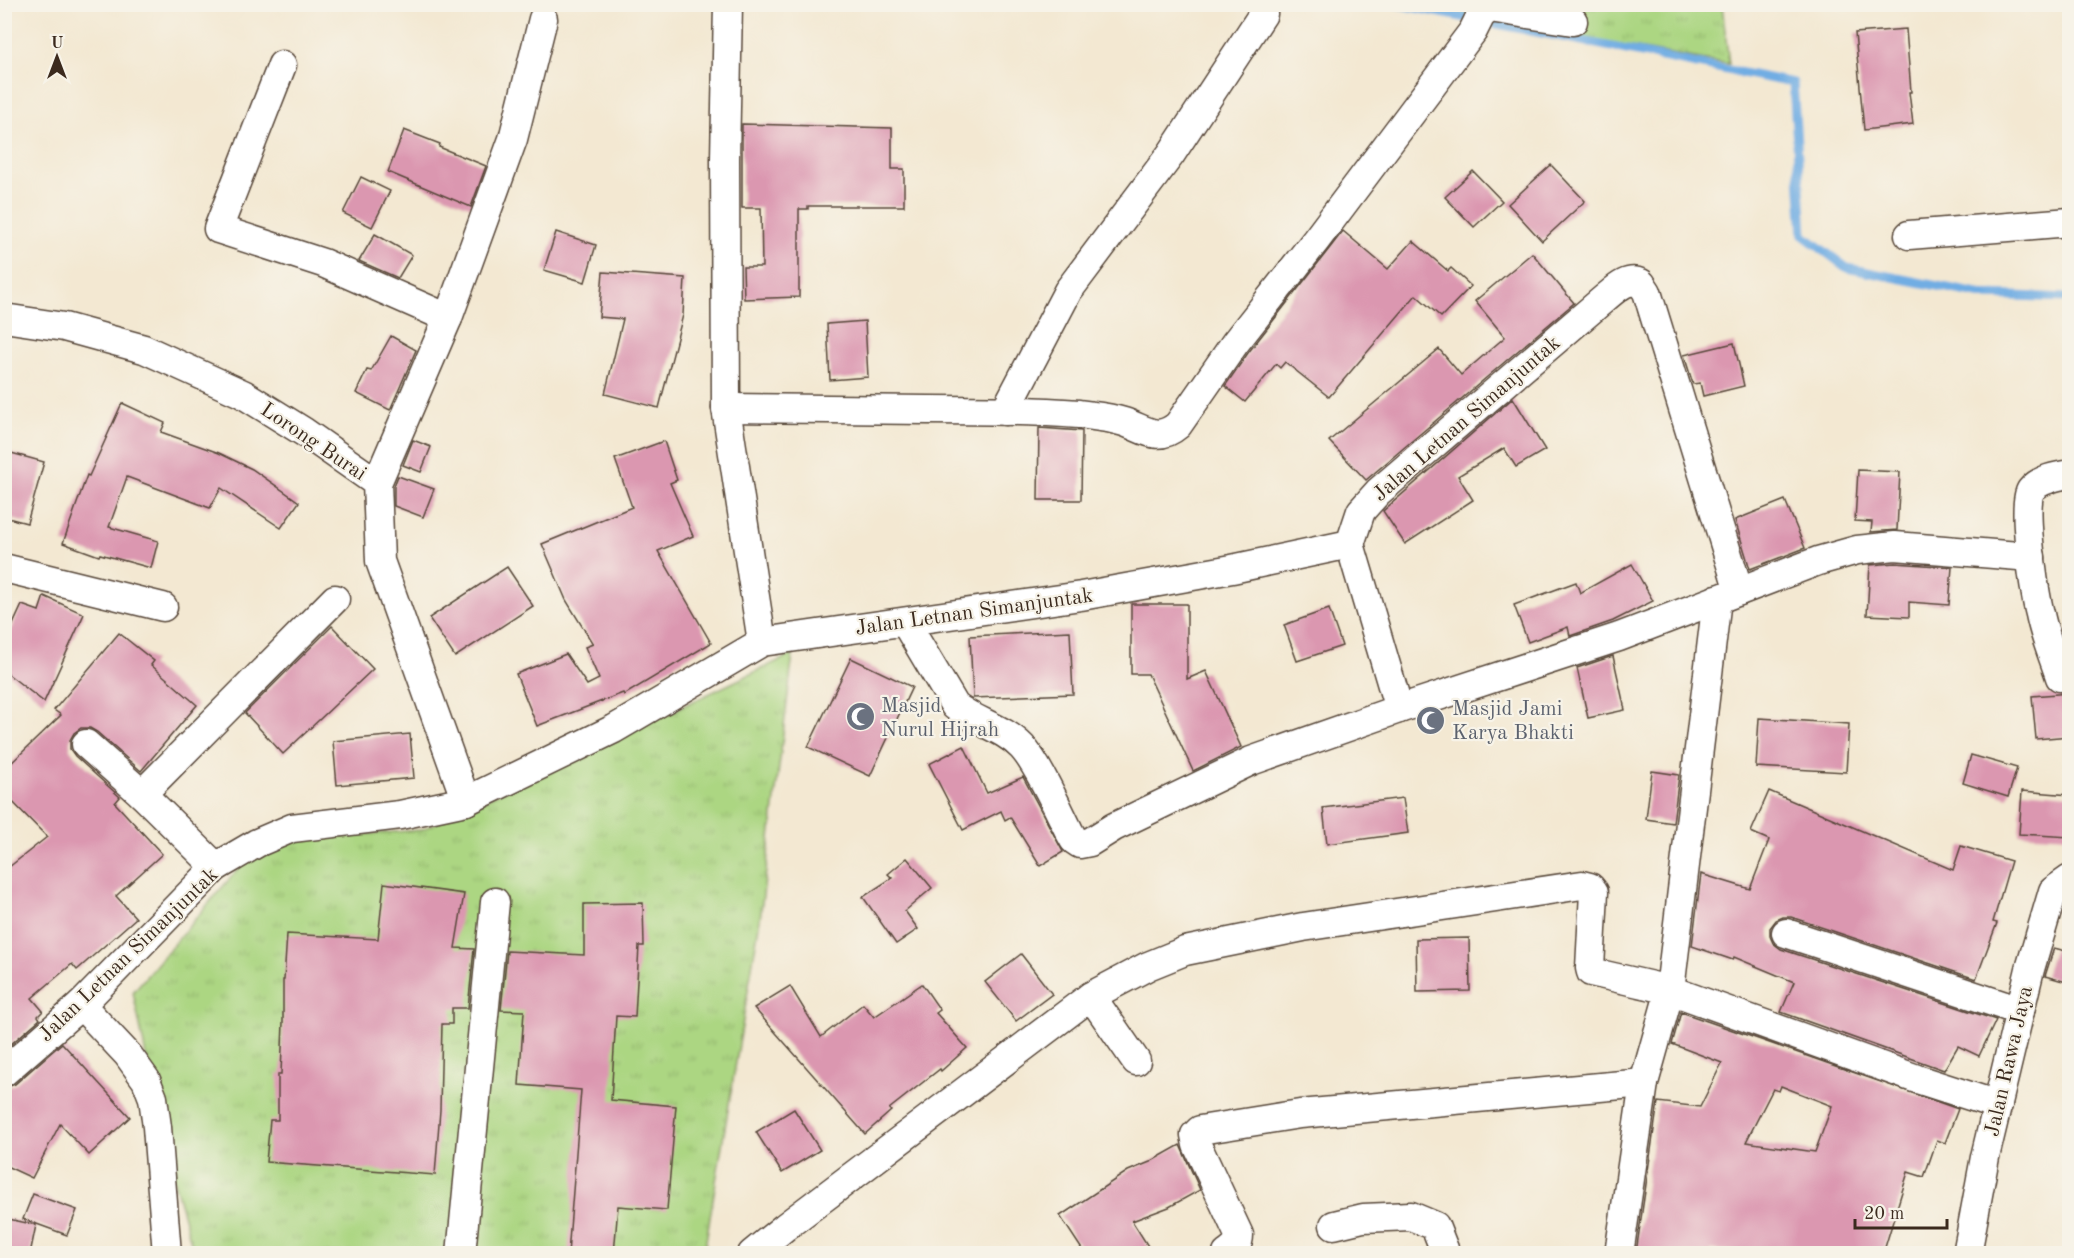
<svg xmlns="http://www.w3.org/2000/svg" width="2074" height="1258" viewBox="0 0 2074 1258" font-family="'Old Standard TT',serif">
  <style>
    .grass { fill: url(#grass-tufts); stroke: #748050; stroke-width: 1.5 }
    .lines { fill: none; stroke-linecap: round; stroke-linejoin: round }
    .stream { stroke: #71ade3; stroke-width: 9 }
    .building { fill: #db97b0; fill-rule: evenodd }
    .minor-casing { stroke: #574639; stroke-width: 31 }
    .minor { stroke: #fff; stroke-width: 28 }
    .labels { text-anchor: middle; stroke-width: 4.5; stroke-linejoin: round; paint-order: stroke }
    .street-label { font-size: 21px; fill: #3b2a1e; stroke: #f7f3e8 }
    .worship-label { font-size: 21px; fill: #5b616d; stroke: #f7f3e8; text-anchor: start }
  </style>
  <defs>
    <pattern id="grass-tufts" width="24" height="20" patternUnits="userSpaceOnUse" patternTransform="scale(1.5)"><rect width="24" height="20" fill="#acd682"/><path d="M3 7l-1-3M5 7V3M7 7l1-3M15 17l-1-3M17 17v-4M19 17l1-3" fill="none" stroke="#95b870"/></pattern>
  </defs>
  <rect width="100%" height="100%" fill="#f7f3e8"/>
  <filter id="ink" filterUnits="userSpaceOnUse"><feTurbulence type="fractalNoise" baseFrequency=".0167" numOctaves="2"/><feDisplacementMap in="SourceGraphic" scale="12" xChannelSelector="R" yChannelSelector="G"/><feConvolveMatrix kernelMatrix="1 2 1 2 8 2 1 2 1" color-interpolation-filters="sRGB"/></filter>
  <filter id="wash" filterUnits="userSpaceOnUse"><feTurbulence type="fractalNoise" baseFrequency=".008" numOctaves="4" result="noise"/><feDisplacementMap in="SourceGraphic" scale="24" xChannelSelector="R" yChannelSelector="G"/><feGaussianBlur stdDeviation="1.35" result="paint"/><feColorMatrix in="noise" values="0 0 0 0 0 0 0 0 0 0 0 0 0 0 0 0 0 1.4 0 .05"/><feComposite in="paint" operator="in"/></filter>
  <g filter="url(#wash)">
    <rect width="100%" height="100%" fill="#f3e8d2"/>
    <g class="grass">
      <path d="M1391,5h331l7,59z"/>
      <path d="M793,654l-33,265 -56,334h-510l-29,-104 -32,-157 128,-150 160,-12z"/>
    </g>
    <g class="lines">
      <path class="stream" d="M1396,4l397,79 10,152 44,33 136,27 87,3"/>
    </g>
    <g id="blocks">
      <g class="building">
        <path d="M1906,29l5,63h-2l4,32 -49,6 -9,-97z"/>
        <path d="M742,124l150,4v41h12v37h-96v3h-9v88l-55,2 -1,-32h19l-1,-59h-19z"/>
        <path d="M404,130l36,14 -1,3 47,19 -15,41 -83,-35z"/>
        <path d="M1551,165l34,36 -43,40 -34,-37z"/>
        <path d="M1473,171l29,30 -28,26 -29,-30z"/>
        <path d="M361,177l29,14 -18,36 -29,-14z"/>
        <path d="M1343,231l45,38 25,-28 35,30 3,-3 20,18 -30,31 -25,-22 -87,102 -44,-35 -5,6 -4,-4 -31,38 -20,-16 23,-33z"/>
        <path d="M556,232l40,13 -11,37 -41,-12z"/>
        <path d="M375,234l37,21 -14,23 -39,-17z"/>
        <path d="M1532,253l42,50 -208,177 -37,-39 110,-92 22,26 44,-38 -30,-36z"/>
        <path d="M603,272l82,6 -2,37 -24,93 -54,-14 18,-75 -24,-2z"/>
        <path d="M865,321l3,56 -38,3 -3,-56z"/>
        <path d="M391,336l25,14 -26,60 -34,-17 11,-23 4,1z"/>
        <path d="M1734,343l10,43 -41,10 -3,-13 -7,1 -9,-29z"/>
        <path d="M1513,398l32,52 -29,17 -12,-19 -46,28 15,24 -68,44 -22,-33z"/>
        <path d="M122,403l43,20 -4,9 58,21 33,16 47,33 -18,26 -60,-40 -11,20 -83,-31 -18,50 49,14 -7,27 -51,-14 -1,2 -36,-13 24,-68 2,1z"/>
        <path d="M1039,428l43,3 -1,69h-43z"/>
        <path d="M413,440l18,7 -10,25 -18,-7z"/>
        <path d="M664,441l13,39 -7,3 23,53 -35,15 53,92 -87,52 -1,-2 -86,33 -21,-52 50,-20 21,31 12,-6 -14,-32 8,-3 -27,-44 -24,-56 90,-37 -17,-48z"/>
        <path d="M4,451l40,11 -17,61 -23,-6z"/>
        <path d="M1858,470l42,2 -3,58 -26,2 1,-10 -17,-1z"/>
        <path d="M398,476l36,13 -11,28 -29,-11v-20z"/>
        <path d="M1785,500l20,48 -55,21 -15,-49z"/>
        <path d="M1895,563l57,4 -3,38 -40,-3v15l-42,-2 3,-50z"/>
        <path d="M1632,564l21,37 -40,20 -43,15 -2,-9 -40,15 -14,-37 62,-23 4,11z"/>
        <path d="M507,567l26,39 -78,51 -26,-39z"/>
        <path d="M44,596l40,18 -40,88 -40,-31v-27l18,-39 17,6z"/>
        <path d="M1131,604h56v75l19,-8 35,76 -48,24 -45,-97h-17z"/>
        <path d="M1329,609l13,37 -45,15 -13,-36z"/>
        <path d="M332,626l41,43 -90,85 -38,-41z"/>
        <path d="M1070,631l3,63 -100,4 -3,-62z"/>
        <path d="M119,633l35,28 -3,4 46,40 -56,66 -44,-39 -7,-4h-9l-7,5 -4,7v9l5,7 45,41 -5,6 47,51 -46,42 20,22 -59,52 -5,-6 -40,34 11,13 -5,5 2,3 -36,31v-179l43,-34 -43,-44v-23l57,-55 -7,-5z"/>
        <path d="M1613,656l12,54 -37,8 -11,-50z"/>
        <path d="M851,658l61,29 -42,89 -62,-29z"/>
        <path d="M2070,693v43l-34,3 -4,-43z"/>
        <path d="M1759,718l90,6 -3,48 -90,-5z"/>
        <path d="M410,734l4,44 -77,7 -4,-44z"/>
        <path d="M964,746l23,47 36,-16 40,75 -23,14 -30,-49 -5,3 -4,-9 -38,19 -34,-66z"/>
        <path d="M1971,755l46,13 -9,29 -45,-14z"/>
        <path d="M1652,771l27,4 -6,48 -27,-4z"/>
        <path d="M1769,791l184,79 8,-24 50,15 -18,61 4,1 -21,56 -185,-62h-8l-7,3 -6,8v8l3,7 8,6 215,71 -17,36 -21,-10 -14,24 -163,-58 13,-30 -60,-25 -1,3 -41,-14 9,-72 49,15 19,-49 -18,-8z"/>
        <path d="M2022,791l48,4v42l-51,-3z"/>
        <path d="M1403,798l5,35 -81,11 -4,-36z"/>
        <path d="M907,858l25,30 -27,23 13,18 -22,15 -33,-47 29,-19 -4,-4z"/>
        <path d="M384,883l80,11 -9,54 19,1 -6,59h-16v16h-10l-2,86 -5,65 -169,-13 4,-42h8v-46h3l2,-52v-42h1l3,-46 91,5z"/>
        <path d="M643,903l1,43h-5l-4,71 -19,-1 -5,84 65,6 -9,104 -49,-4 -4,48h-46l13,-164 -62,-5 5,-74 -23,-1 6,-59 77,4v-51z"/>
        <path d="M1469,938l1,53 -53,1 -1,-53z"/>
        <path d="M2054,948l16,4v31l-25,-7z"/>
        <path d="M1021,954l31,40 -36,27 -31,-39z"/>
        <path d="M922,984l18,26 -4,3 31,35 -26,23 -1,-2 -51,40 2,2 -26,23 -111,-126 36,-22 31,51 42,-33 11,13z"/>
        <path d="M1681,1012l277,97 -13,34 -8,-3 -13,37 -16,-5 -25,82h-77l-96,-4v3h-74l22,-151 42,5 22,-44 -50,-19zM1781,1086l51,20 -17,46 -69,-10 27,-53 6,2z"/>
        <path d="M62,1043l68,74 -41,38 -29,-31 -28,54 -28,-13v-77l11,-4z"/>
        <path d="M794,1109l26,41 -38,23 -26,-41z"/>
        <path d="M1180,1145l20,45 -31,17 -37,14 21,33h-68l-25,-38 68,-45 22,-9z"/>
        <path d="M33,1194l44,16 -10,25 -44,-16z"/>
        <path d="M4,1218l32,7 -6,29h-26z"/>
      </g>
    </g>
  </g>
  <g filter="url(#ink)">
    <use href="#blocks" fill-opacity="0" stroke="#574639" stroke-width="1.5"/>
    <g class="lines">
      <defs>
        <g id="minor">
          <path d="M728,4l-3,155 1,249 36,234"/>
          <path d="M282,65l-64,164 105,34 125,55"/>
          <path d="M1909,235l161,-13"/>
          <path d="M4,318l60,9 80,22 99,45 61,38 73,51 3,78 86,240"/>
          <path d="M726,408c67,1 134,1 202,2 50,0 100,0 151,4 14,2 30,3 45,8 21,7 33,21 54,3l57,-82 81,-103 157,-209 8,-16 9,-7 83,13"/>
          <path d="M1005,411l63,-120 103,-137 92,-140"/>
          <path d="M377,483l71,-165 65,-179 30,-120"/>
          <path d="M1350,544l49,165"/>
          <path d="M4,568l159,39"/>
          <path d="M905,622l50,84c20,16 49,22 67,41 16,17 36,62 47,84l5,9 6,4 10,-2 24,-15 137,-66 148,-52 220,-72 199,-76 39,-11 38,-4 136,11"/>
          <path d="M2060,677c-7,-21 -16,-42 -20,-63 -5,-19 -19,-111 -9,-124 9,-11 26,-14 39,-16"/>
          <path d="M86,744l56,50 74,73"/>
          <path d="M142,794l193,-195"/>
          <path d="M1786,933l234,78"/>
          <path d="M1091,996l45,65"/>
          <path d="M81,1005l47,50 18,25 7,18 4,29 10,127"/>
          <path d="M4,1072l77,-67 135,-138 41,-24 35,-15 108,-13 66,-14 148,-72 148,-87 319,-46 151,-27 118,-25 11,-33 17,-19 227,-194c11,-9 22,-21 36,-15l6,9 92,299"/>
          <path d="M1334,1225l29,-7 48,-2 24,10 11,28"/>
          <path d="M461,1254l34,-352"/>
          <path d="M752,1254l33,-27 306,-231 57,-30 37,-15 118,-24 279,-42 8,2 4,5 -4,76 1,4 79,18 247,89 81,26"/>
          <path d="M1227,1254c8,-6 12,-10 12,-19l-42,-90 -2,-10 5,-5 100,-16 344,-31"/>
          <path d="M1619,1254l25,-171 26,-93 47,-391"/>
          <path d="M1967,1254l18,-97 45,-188 23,-78 17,-12"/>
        </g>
      </defs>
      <use href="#minor" class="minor-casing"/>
      <use href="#minor" class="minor"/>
    </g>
  </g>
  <defs>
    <symbol id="mosque-disc" viewBox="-11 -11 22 22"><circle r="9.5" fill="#6b7280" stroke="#f7f3e8"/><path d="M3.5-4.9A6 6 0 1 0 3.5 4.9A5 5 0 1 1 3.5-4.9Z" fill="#fff"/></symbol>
  </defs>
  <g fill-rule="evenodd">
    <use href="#mosque-disc" x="844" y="700" width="33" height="33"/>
    <use href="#mosque-disc" x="1414" y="704" width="33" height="33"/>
  </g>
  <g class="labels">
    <g class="street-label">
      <text transform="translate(1466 418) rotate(-41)" y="7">Jalan Letnan Simanjuntak</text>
      <text transform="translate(314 441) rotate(34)" y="7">Lorong Burai</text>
      <text transform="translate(974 611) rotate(-8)" y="7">Jalan Letnan Simanjuntak</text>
      <text transform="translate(128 954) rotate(-44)" y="7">Jalan Letnan Simanjuntak</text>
      <text transform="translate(2008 1061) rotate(-77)" y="7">Jalan Rawa Jaya</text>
    </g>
    <g class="worship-label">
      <text x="881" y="712">Masjid<tspan x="881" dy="24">Nurul Hijrah</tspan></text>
      <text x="1452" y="715">Masjid Jami<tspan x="1452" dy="24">Karya Bhakti</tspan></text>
    </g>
  </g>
  <rect width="2074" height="1258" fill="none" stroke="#f7f3e8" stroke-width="24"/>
  <g transform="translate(57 57)" stroke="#f7f3e8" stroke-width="4.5" paint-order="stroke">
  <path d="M0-4.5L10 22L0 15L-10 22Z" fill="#3b2a1e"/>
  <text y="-9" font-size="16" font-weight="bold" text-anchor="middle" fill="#3b2a1e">U</text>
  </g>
  <path d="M1855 1219v9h92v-9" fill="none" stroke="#3b2a1e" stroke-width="3"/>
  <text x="1864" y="1219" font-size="18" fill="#3b2a1e" stroke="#f7f3e8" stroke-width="4.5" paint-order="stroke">20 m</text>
</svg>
